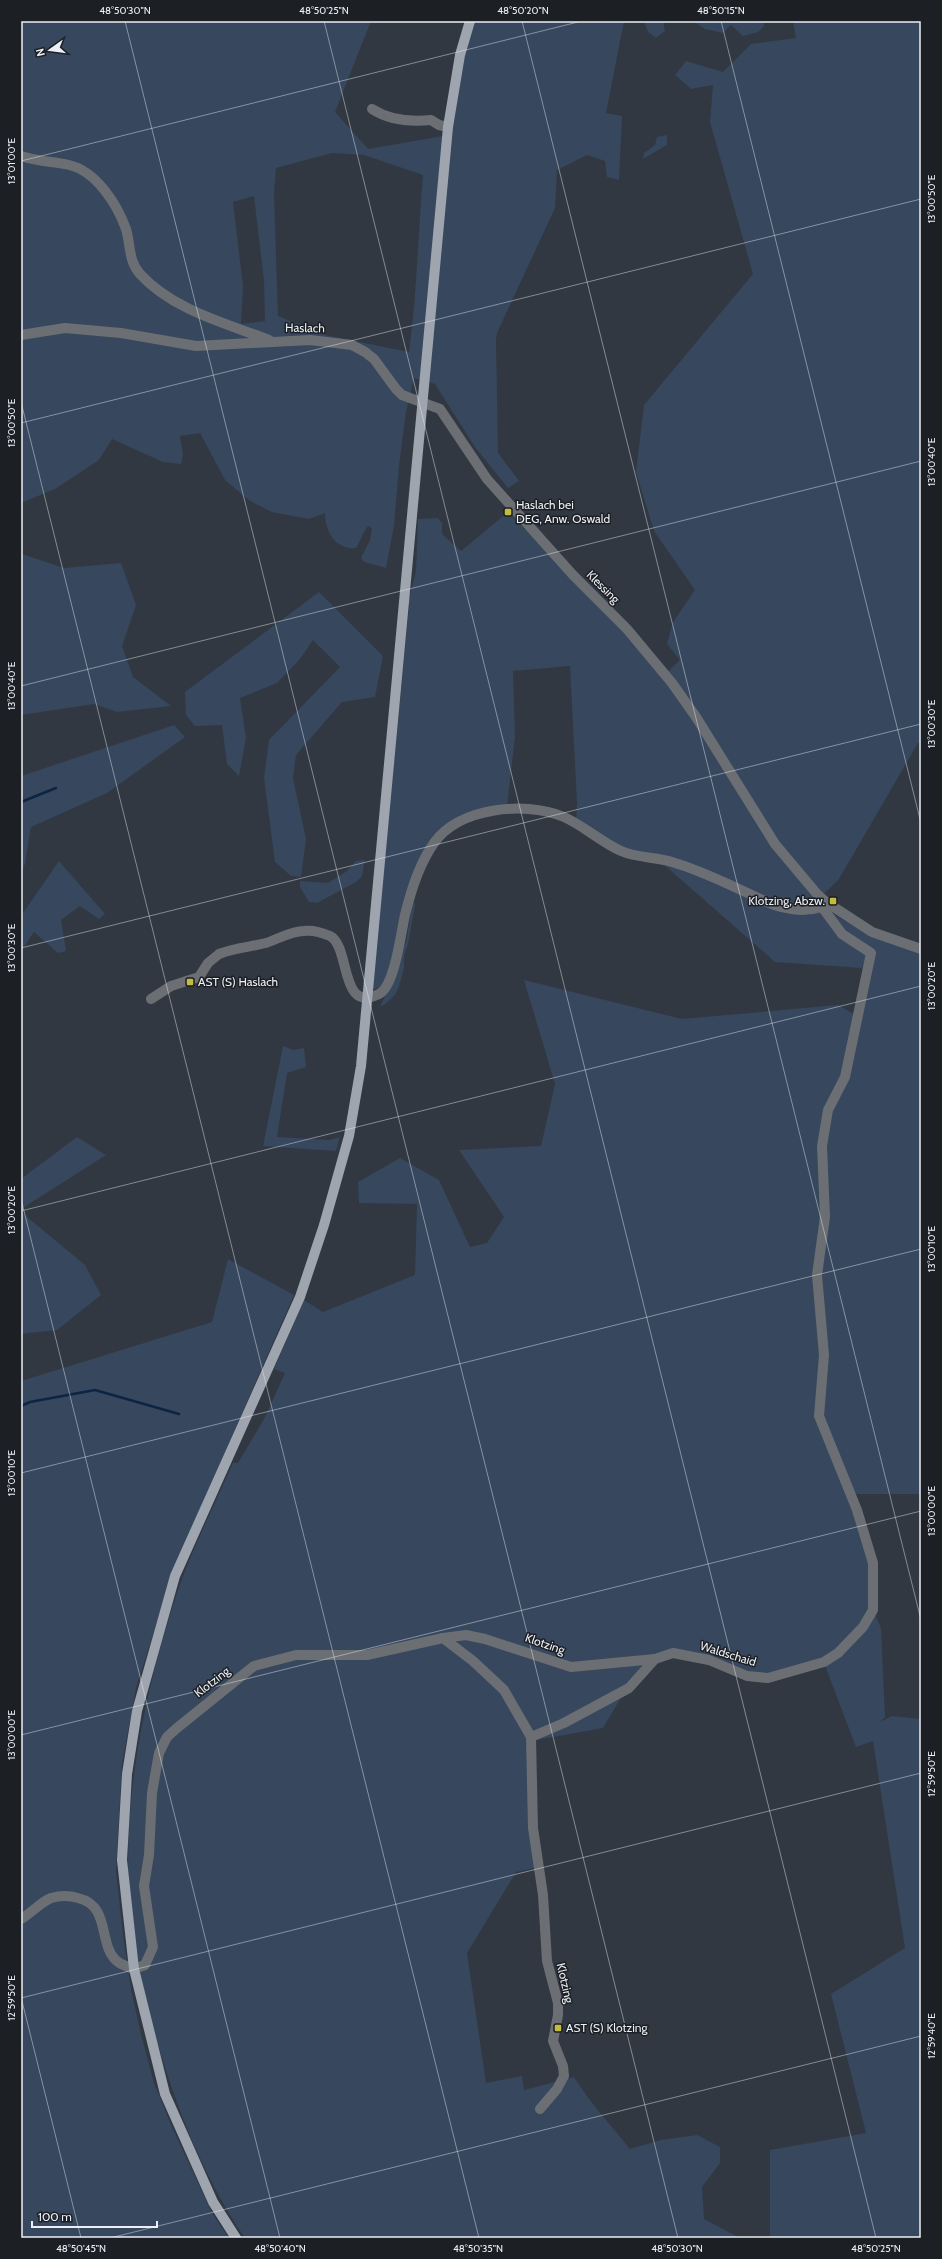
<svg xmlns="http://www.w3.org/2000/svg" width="942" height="2259" viewBox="0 0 942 2259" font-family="Cabin,sans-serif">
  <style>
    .green { fill: #36475e; fill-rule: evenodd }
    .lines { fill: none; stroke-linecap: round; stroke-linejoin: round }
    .stream { stroke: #0d2545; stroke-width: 2.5 }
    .minor { stroke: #6b6f73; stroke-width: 10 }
    .major { stroke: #9ea5af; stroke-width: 10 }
    .ticks { fill: none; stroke: #ebf0f6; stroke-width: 1; stroke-opacity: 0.45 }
    .poi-dot { fill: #c3bd3f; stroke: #1c1f23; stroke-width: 1.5 }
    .labels { text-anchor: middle; stroke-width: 3; stroke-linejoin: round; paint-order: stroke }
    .street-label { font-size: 12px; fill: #ebf0f6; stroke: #1c1f23 }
    .poi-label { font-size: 12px; fill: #ebf0f6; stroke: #1c1f23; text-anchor: start }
    .neatline { fill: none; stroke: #ebf0f6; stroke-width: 1.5 }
    .ticks-label { font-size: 10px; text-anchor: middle; fill: #ebf0f6 }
  </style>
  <rect width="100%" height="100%" fill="#313841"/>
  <g class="green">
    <path d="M21,21h350l-36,91 33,37 75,-13 24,-115h157l-18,92 16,3 -3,64 -12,-3 -2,-16 -18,-6 -30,15 -2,38 -58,125 -1,7 2,113 21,28 -11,7 -33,-41 -40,-63 -21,-6 -8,34 -7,54 -5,60 -8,42 -22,-6 -3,-4 9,-18 2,-12 -4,-2c-6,7 -7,15 -12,22 -21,2 -31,-17 -31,-35l-16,6 -37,-7 -22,-11 -25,-21 -25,-47 -20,3 3,18 -2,10 -18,-2 -51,-23 -13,21 -44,29 -34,14zM332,153l32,2 59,20c-5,59 -6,118 -14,177l-84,-17 -47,-19 -4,-121 2,-27zM254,196l10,85 1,40 -24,3 2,-38 -10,-84z"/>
    <path d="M644,21h19l2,10 -9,7 -8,-6z"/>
    <path d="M693,21h70l1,5 -6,6 -15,4 -12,-11 -8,8 -18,-4z"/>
    <path d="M793,21h128v722h-3l-79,136 -23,23 24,33 28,19 -6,14 -87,-6 -121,-106 -38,-7 -40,-27 1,-19 -7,-137 -57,5 2,65 -8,71 -50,15 -30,30 -37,131 -18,7 37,-383 -1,-4 8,-32 2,-52 20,-1 4,5v11l19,17 47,-39 157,162 15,-14 -13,-16 6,-22 22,-32 -41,-59 -18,-59 8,-67 109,-131 -43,-152 3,-37 -22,4 -16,-14 11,-14 37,11 28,-28 45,-6z"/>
    <path d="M667,135v10l-24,14 1,-6 11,-8 2,-8z"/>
    <path d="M22,554l42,14 57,-5 15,42 -14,41 11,31 38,29 -54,6 -23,-8 -73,11z"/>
    <path d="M319,592l64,64 -8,41 -33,5 -46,53 -3,23 13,61 -5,38 -10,-1 -16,-14 -11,-84 5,-38 71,-73 -27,-27 -13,19 -23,24 -37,15 6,40 -7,38 -12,-12 -5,-39 -27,1 -9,-11 -1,-23z"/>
    <path d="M174,725l11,12 -78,56 -76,34 -6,37 -4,8v-96z"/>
    <path d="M365,860l-3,16 -6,6 -39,21 -8,-1 -9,-15v-6l28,2 19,-12 9,-10z"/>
    <path d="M59,861l46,53 -6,5 -19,-13 -19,14 5,31 -8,2 -24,-21 -13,19v-35z"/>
    <path d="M413,900l2,5 -7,39 -4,12v12l-5,18 -4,9 -11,10 -4,1 12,-23 9,-30 5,-11z"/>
    <path d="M832,913c28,18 57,30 89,40v541h-71l23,69v47l8,18 4,89 -5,5 12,-6 29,3v519h-151v-88l96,-17 -35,-139 74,-46 -32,-207 -17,6 -32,-84 -56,15 -94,-25 -19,6 -30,32 -22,37 -72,13 8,126 -23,5 -49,81 19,130 36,-7 2,14 50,-13c16,26 37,48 56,72l31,-9 36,-5 23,12v16l-18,24 2,32 36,19h-495c-41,-60 -68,-128 -88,-197 -8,-31 -17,-61 -22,-92 -20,-118 6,-250 44,-362 15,-42 36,-83 54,-124h5l26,-44 21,-46 -11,-4 30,-69 19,12 92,-37 2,-71 -58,-1 -1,-21 42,-24 39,22 31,67 17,-4 17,-26 -45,-67 82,-4 14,-62 -31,-104 158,39 156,-14 19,11 17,-63 -29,-20z"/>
    <path d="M283,1046l11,4 10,-2 2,19 -19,6 -10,64 53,3 10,-3 -4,14 -73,-5z"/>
    <path d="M77,1137l29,18 -85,54v-30z"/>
    <path d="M21,1212l64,53 16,30 -44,35 -36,4z"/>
    <path d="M228,1259l66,36 -120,273 -38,120 -14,76 -6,107 7,64 8,54 10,45 13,49 18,44 40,86 17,25h-208v-857l191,-59z"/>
  </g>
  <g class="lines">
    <g class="stream">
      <path d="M21,802l35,-14"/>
      <path d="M21,1406l9,-4 65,-12 84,24"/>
    </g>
    <g class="minor">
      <path d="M372,109c17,11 39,13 59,11l8,5 9,2"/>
      <path d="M21,156c17,6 31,5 48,9 27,6 48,39 57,64 5,17 2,31 14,45 33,36 85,49 129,66"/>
      <path d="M21,335l44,-7 56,5 75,13 114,-6 42,5 13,7 9,7 22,30 6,6 38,14 47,70 86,96 54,54 45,54 24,34 79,127 42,50 9,8 46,30 49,17"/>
      <path d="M151,999l20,-13 28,-9 9,-14 11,-9c15,-6 31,-7 47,-11 12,-4 25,-12 38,-12 8,-1 19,2 26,5 21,11 9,78 49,58 16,-8 22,-62 26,-79 6,-25 14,-51 29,-72 25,-36 92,-42 130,-26 20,9 37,25 57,34 16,7 35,6 51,11 35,10 69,29 102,43 17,5 31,7 48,2"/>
      <path d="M443,1638l30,23 31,29 27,47"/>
      <path d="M655,1659l18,-6 36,7 38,16 21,2 56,-16 14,-9 25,-26 10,-17v-47l-16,-53 -38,-94 5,-61 -7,-80 8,-58 -3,-71 6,-36 17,-33 26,-124 -29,-19 -20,-27 4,-5"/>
      <path d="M21,1919c10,-6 20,-17 30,-21 10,-3 17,-3 27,0 34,8 19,48 40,64 4,3 11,5 16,7l11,-4 8,-18 -9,-61 5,-31 3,-62 7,-40 8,-16 10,-9 77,-62 42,-11h71l76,-17 23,-3 19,4 86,28 84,-8 -26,29 -65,35 -33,14 2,91 10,67 4,66 11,42v12l-5,26 10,25 1,10 -7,13 -17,20"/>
    </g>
    <path class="major" d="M236,2238l-23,-36 -48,-108 -31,-125 -12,-109 5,-86 10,-63 38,-135 125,-279 24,-72 25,-89 12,-70 87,-939 12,-72 10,-34"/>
  </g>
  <path class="ticks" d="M125,21l553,2217M324,21l552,2217M522,21l399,1599M721,21l200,802M920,21l1,5M21,161l561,-140M21,402l458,1836M21,423l900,-224M21,686l900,-225M21,948l900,-224M21,1199l259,1039M21,1211l900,-225M21,1473l900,-224M21,1735l900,-224M21,1997l60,241M21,1998l900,-225M110,2238l811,-202"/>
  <g class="poi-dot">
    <rect x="504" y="508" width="8" height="8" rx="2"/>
    <rect x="829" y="897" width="8" height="8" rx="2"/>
    <rect x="186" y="978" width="8" height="8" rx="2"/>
    <rect x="554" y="2024" width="8" height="8" rx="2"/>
  </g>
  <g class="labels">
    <g class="street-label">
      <text transform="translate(305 328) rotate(1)" y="4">Haslach</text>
      <text transform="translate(603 587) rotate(45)" y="4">Klessing</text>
      <text transform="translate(545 1644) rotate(19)" y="4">Klotzing</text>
      <text transform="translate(728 1654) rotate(17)" y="4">Waldschaid</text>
      <text transform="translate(212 1682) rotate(-38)" y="4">Klotzing</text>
      <text transform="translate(565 1983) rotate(77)" y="4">Klotzing</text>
    </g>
    <g class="poi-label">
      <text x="516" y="509">Haslach bei<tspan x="516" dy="14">DEG, Anw. Oswald</tspan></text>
      <text x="825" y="905" text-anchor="end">Klotzing, Abzw.</text>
      <text x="198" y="986">AST (S) Haslach</text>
      <text x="566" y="2032">AST (S) Klotzing</text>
    </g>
  </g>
  <rect width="942" height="2259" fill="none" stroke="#1c1f23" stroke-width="44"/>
  <g transform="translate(50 50) rotate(256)" stroke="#1c1f23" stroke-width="3" paint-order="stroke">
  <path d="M0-3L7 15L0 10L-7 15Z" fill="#ebf0f6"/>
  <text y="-6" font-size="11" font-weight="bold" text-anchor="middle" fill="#ebf0f6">N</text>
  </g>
  <path d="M32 2221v6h125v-6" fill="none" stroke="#ebf0f6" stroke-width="2"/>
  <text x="38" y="2221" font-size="12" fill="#ebf0f6" stroke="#1c1f23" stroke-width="3" paint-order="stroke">100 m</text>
  <rect x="22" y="22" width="898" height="2215" class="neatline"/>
  <g class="ticks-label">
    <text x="125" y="14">48°50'30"N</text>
    <text x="324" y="14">48°50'25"N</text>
    <text x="523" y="14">48°50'20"N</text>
    <text x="721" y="14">48°50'15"N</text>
    <text transform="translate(11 161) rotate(-90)" y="4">13°01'00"E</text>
    <text transform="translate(931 199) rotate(-90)" y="4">13°00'50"E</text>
    <text transform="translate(11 423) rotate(-90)" y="4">13°00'50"E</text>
    <text transform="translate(931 462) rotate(-90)" y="4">13°00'40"E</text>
    <text transform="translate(11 686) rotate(-90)" y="4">13°00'40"E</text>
    <text transform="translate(931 724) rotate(-90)" y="4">13°00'30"E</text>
    <text transform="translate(11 948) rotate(-90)" y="4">13°00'30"E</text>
    <text transform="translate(931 986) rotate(-90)" y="4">13°00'20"E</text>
    <text transform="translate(11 1210) rotate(-90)" y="4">13°00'20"E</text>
    <text transform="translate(931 1249) rotate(-90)" y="4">13°00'10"E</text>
    <text transform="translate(11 1473) rotate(-90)" y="4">13°00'10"E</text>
    <text transform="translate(931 1511) rotate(-90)" y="4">13°00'00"E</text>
    <text transform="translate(11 1735) rotate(-90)" y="4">13°00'00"E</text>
    <text transform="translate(931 1774) rotate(-90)" y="4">12°59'50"E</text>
    <text transform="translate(11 1998) rotate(-90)" y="4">12°59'50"E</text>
    <text transform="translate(931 2036) rotate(-90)" y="4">12°59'40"E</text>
    <text x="81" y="2252">48°50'45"N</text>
    <text x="280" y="2252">48°50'40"N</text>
    <text x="478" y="2252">48°50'35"N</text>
    <text x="677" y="2252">48°50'30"N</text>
    <text x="876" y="2252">48°50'25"N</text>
  </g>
</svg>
